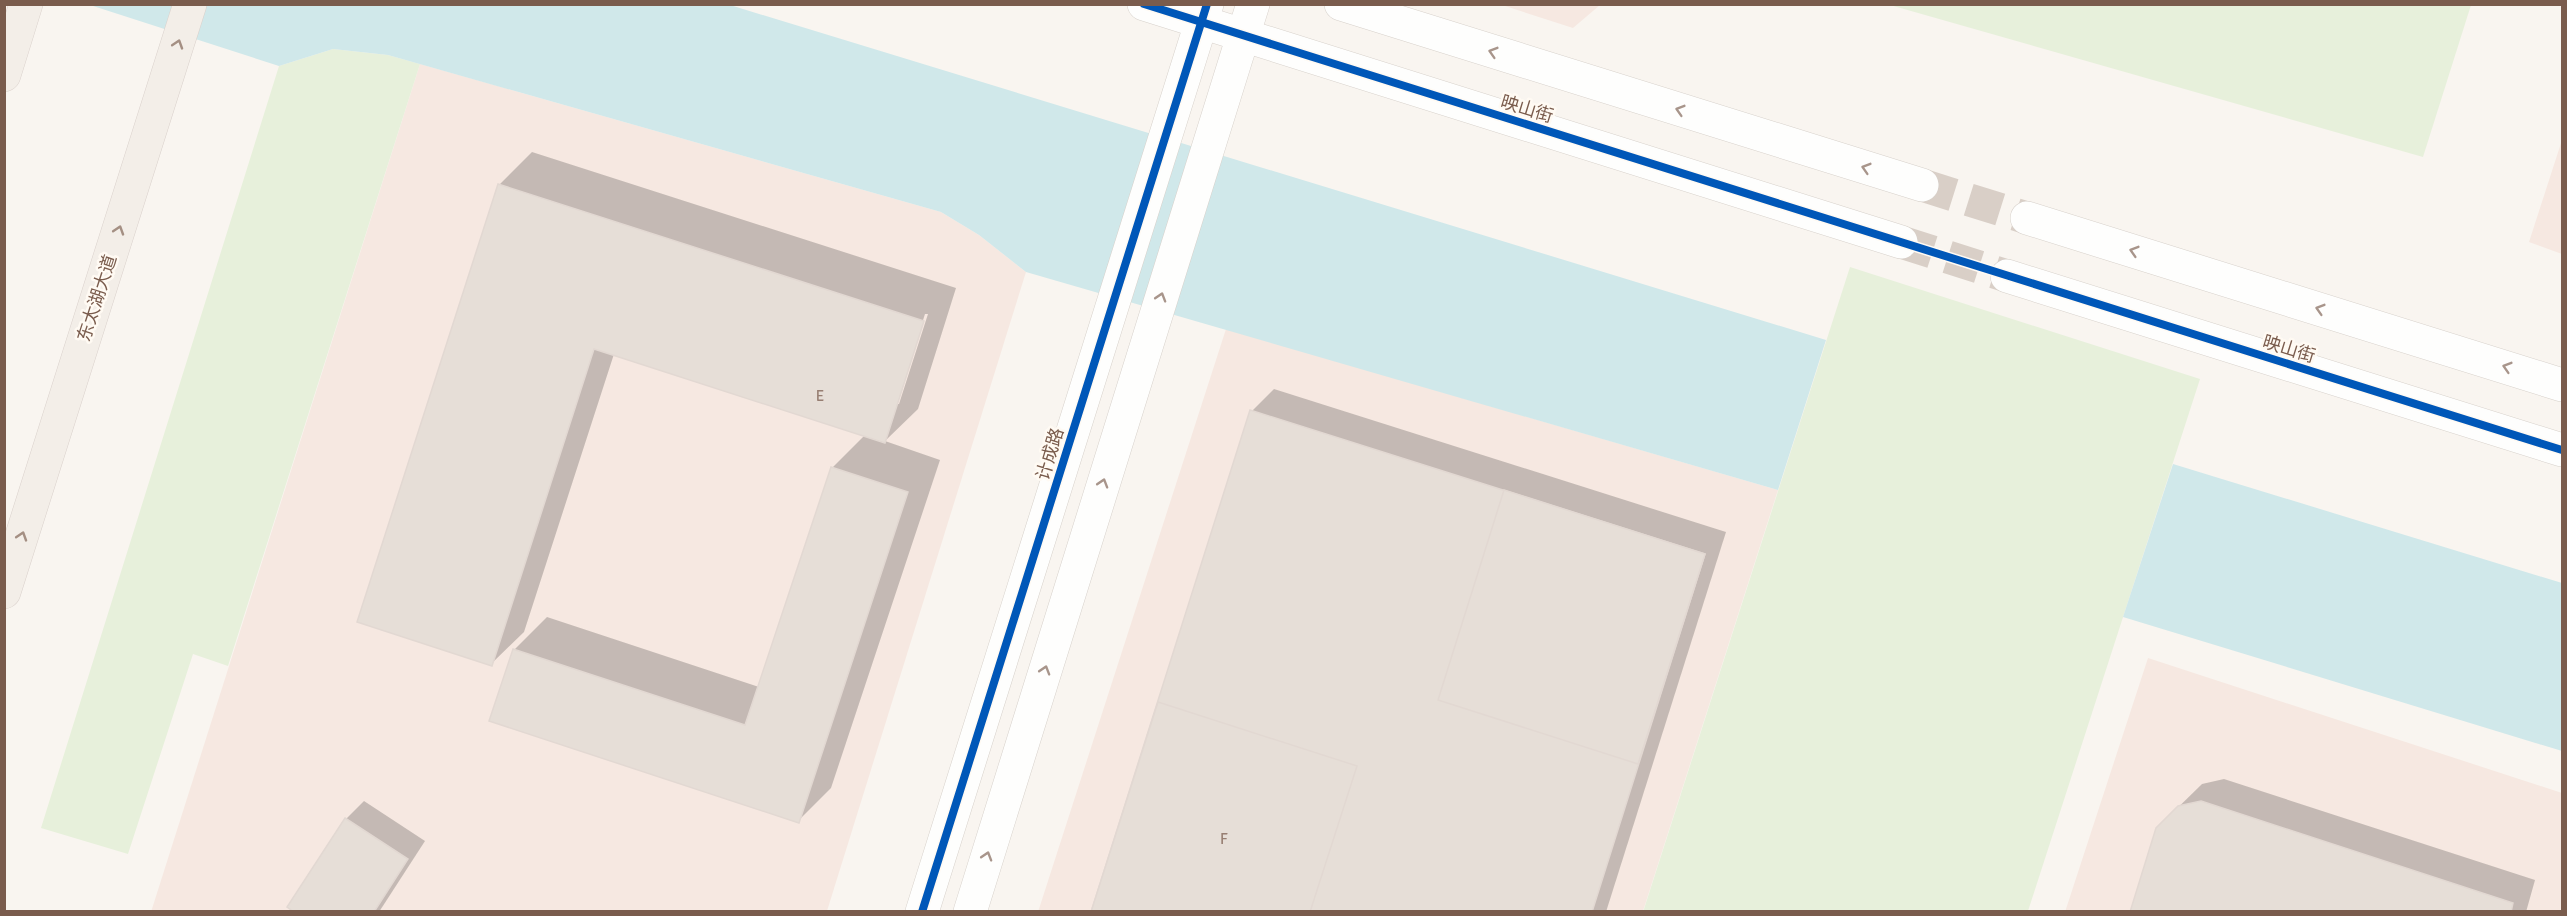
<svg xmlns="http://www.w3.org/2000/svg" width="2567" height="916" viewBox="0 0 2567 916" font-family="Signika,'Noto Sans SC',sans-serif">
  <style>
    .commercial { fill: #f6e8e1 }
    .green { fill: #e7f0db }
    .water { fill: #d0e8ea }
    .shadow { fill: #0003; fill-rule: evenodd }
    .building { fill: #e6ded7; stroke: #e2d8d2; stroke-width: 1.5 }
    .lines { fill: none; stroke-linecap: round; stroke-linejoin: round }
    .tertiary-tunnel { stroke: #d9cfc7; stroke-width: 33; stroke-dasharray: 33 16; stroke-linecap: butt }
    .tertiary-casing { stroke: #d7d1cb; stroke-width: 34 }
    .primary-casing { stroke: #dad1cc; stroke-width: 34 }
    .tertiary { stroke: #fefefd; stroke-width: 33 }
    .primary { stroke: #f3eee8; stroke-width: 33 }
    .cycleway-casing { stroke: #fffaf3; stroke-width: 11 }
    .cycleway { stroke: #0057b8; stroke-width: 8 }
    .oneway { stroke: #a48f83 }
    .oneway2 { stroke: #a8958b }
    .labels { text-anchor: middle; stroke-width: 5; stroke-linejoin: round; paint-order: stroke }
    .number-label { font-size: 15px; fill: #977e72 }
    .street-label { font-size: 18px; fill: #7a5c4d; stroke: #fffaf3 }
  </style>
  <rect width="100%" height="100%" fill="#f9f5f0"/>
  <g class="commercial">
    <path d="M1502,5h98l-27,23z"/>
    <path d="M420,64l521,148 38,23 47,37 -199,639 -676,1z"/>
    <path d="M2562,140v114l-33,-12z"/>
    <path d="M1226,329l552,161 -135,421 -605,1z"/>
    <path d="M2148,658l414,135v118l-497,1z"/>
  </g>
  <g class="green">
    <path d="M1890,5h581l-48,152z"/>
    <path d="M333,49l55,6 32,9 -192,602 -35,-12 -65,200 -87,-26 238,-762z"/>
    <path d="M1850,267l350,112 -172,532 -385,1z"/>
  </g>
  <g class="water">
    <path d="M90,5h640l1096,335 -48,150 -752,-218 -47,-37 -38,-23 -553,-157 -55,-6 -54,17z"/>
    <path d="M2173,464l389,119v168l-439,-134z"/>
  </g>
  <g class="shadow">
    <path d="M532,152l424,136 -38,121 -33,32 55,19 -109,328 -33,33 -284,-171 33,-33 212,70 73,-219 33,-33 -251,-81 -90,278 -33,32 8,-479zM925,314h3l-29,90h-3z"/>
    <path d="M1274,389l452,143 -120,380h-513l159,-501z"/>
    <path d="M2224,779l311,101 -9,32h-394l25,-84 45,-44z"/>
    <path d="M364,801l61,40 -46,71h-82l49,-93z"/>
  </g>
  <g class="building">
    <path d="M498,184l426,137 -39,122 -291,-94 -102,317 -135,-44z"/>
    <path d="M1250,410l455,144 -113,358h-501z"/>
    <path d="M831,467l77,25 -109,331 -310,-102 24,-72 232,76z"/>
    <path d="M1504,490l201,64 -67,210 -200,-64z"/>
    <path d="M1158,702l199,64 -47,146h-219z"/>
    <path d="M2201,801l312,102 -2,9h-381l26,-84 22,-22z"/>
    <path d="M345,818l63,41 -34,53h-80l-7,-5z"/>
  </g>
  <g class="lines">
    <g class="tertiary-tunnel">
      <path d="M1922,185l105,33"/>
      <path d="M1901,242l106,34"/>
    </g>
    <defs>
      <g id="tertiary">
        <path d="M1144,4l757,238"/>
        <path d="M1341,4l581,181"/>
        <path d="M2027,218l535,167"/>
        <path d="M2007,276l555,174"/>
        <path d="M922,912l285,-908"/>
        <path d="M970,912l283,-908"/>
      </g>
      <g id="primary">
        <path d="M4,75l22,-71"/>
        <path d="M4,592l186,-588"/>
      </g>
    </defs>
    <use href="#tertiary" class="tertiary-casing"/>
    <use href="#primary" class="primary-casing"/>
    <use href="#tertiary" class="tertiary"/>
    <use href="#primary" class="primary"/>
    <defs>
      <g id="cycleway">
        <path d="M1144,4l1418,446"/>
        <path d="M922,912l285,-908"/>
      </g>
    </defs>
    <use href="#cycleway" class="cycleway-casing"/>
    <use href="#cycleway" class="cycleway"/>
  </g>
  <defs><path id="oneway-chevron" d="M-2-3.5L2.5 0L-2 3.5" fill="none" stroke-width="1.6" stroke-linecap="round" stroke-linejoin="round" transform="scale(1.5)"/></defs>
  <g class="oneway">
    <use href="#oneway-chevron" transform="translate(178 44) rotate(-72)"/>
    <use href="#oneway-chevron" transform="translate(119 230) rotate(-72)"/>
    <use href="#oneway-chevron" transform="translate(22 536) rotate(-72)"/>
  </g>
  <g class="oneway2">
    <use href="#oneway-chevron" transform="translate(1493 52) rotate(-163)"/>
    <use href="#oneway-chevron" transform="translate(1680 110) rotate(-163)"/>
    <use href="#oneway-chevron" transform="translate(1866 168) rotate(-163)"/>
    <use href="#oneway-chevron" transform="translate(2134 251) rotate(-163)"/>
    <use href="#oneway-chevron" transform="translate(1161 297) rotate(-73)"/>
    <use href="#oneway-chevron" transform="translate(2320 309) rotate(-163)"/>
    <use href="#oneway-chevron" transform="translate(2507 367) rotate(-163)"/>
    <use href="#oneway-chevron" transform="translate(1103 483) rotate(-73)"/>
    <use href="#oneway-chevron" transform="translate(1045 670) rotate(-73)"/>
    <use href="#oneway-chevron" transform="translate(987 856) rotate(-73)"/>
  </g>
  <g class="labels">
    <g class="number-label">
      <text x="820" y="401">E</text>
      <text x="1224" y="844">F</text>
    </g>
    <g class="street-label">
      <text transform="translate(1527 109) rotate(17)" y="6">映山街</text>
      <text transform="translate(97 298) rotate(-72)" y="6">东太湖大道</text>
      <text transform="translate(2289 349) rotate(17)" y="6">映山街</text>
      <text transform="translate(1050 454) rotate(-73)" y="6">计成路</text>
    </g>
  </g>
  <rect width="2567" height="916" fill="none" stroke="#7a5c4d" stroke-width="12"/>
</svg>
